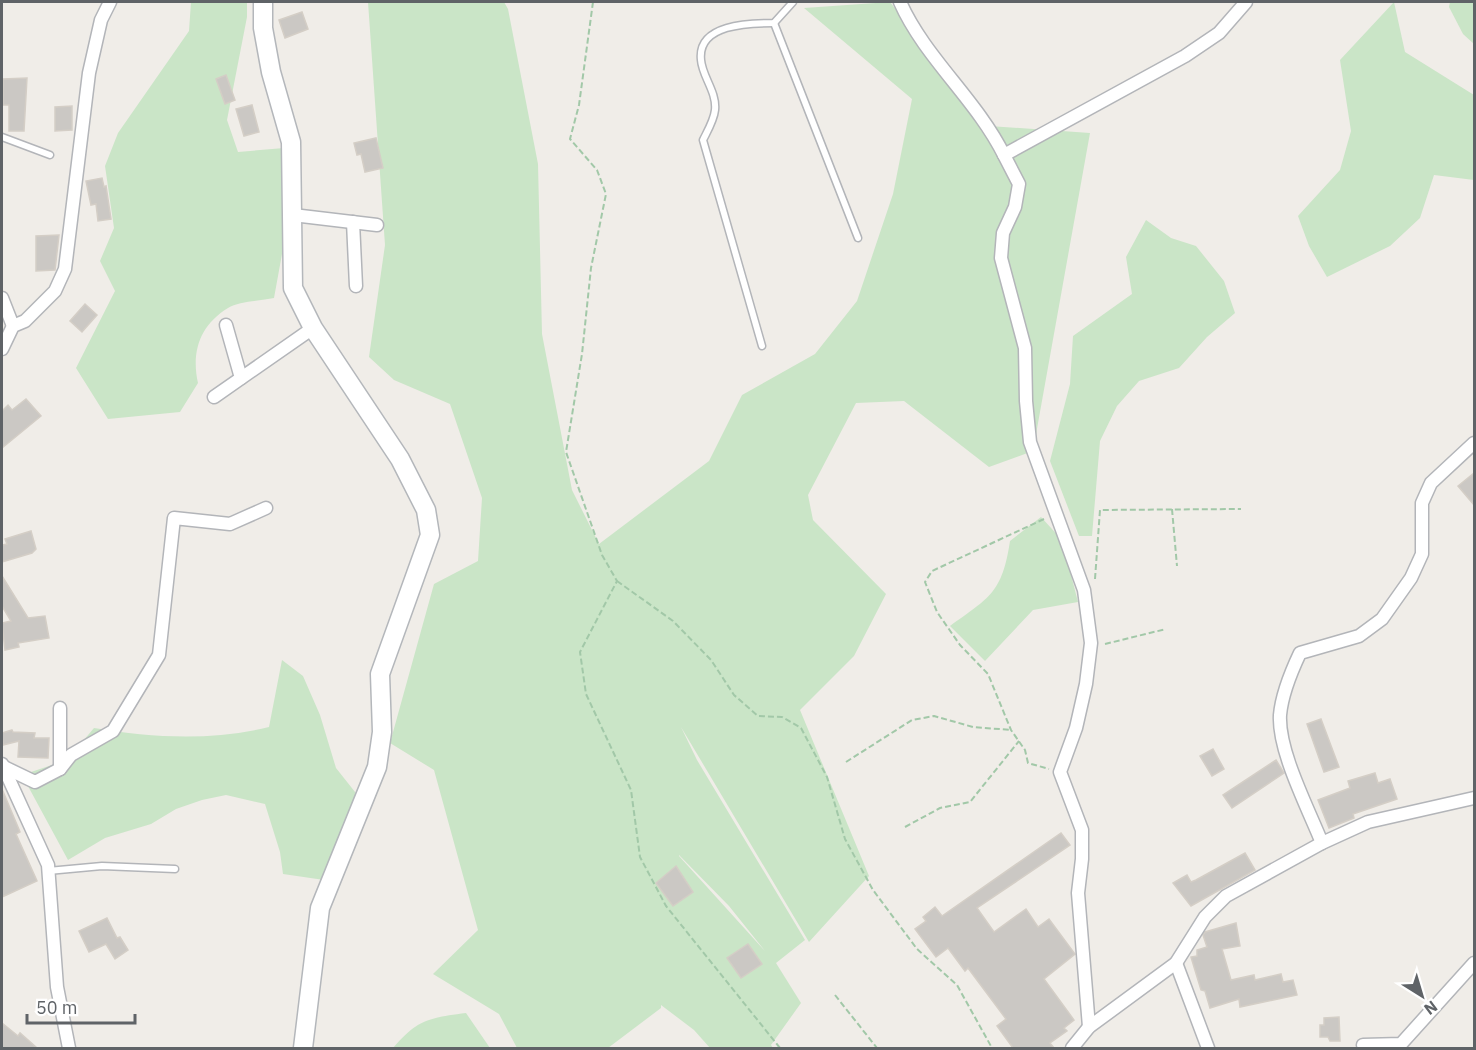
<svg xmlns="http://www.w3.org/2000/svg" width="1476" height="1050" viewBox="0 0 1476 1050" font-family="'IBM Plex Sans',sans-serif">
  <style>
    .green { fill: #cae5c7; fill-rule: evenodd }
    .building { fill: #cbc8c4; stroke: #d4cec6; stroke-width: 1.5 }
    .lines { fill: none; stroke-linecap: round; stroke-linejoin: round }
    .lane-casing { stroke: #b3b5b9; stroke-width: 9 }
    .street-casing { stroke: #b3b5b9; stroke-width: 15 }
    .secondary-casing { stroke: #b4b7bb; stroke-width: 21 }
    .path { stroke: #a2c8a8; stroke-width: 2; stroke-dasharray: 6 3; stroke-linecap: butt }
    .lane { stroke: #fff; stroke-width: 6 }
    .street { stroke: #fff; stroke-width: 12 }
    .secondary { stroke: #fff; stroke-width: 18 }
  </style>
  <rect width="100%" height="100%" fill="#f0ede8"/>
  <g class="green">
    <path d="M191,2h56v15l-20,103 11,32 46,-4v95l-10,55c-13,3 -35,3 -46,10 -28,17 -37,44 -30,75l-18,29 -72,7 -32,-51 39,-77 -15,-30 14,-33 -9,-62 13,-33 71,-102z"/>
    <path d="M368,2h136l4,7 30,155 4,170 30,156 27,54 110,-83 33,-66 73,-41 42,-53 36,-107 19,-95 -108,-91 86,-6 99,124 101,7 -57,318 -44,16 -85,-66 -48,2 -48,92 5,25 73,74 -32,62 -54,54 69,166 -60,66 -128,-215 16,33 108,180 -29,23 25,40 -30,42 2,3h-63l-16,-18 -33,-25v3l-53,40h-91l-18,-34 -66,-40 45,-44 -44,-160 -44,-27 44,-159 44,-23 4,-63 -32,-94 -56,-24 -25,-23 16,-112zM679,855l50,51 36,45 -86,-95z"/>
    <path d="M1394,2l11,50 69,43v85l-40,-5 -14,43 -30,28 -63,31 -18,-31 -11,-30 42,-46 11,-39 -11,-71z"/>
    <path d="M1450,2h24v42l-11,-10 -14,-27z"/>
    <path d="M1146,220l25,18 25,8 28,35 11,32 -28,24 -28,31 -40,13 -22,25 -17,35 -8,95h-13l-29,-75 20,-77 3,-48 59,-42 -6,-37z"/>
    <path d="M1041,517l21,23 16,62 -45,8 -48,51 -35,-35c40,-29 52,-33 60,-85z"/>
    <path d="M282,660l21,16 17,39 16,53 23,29 -28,84 -48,-7 -3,-22 -15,-48 -39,-9 -24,5 -26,9 -25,15 -46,14 -37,22 -46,-85 45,-15 27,-32c59,10 118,13 175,-1z"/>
    <path d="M466,1013l24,35h-97c25,-29 36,-30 73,-35z"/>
  </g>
  <g class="building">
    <path d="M302,12l6,17 -23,9 -6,-18z"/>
    <path d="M226,75l9,25 -10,4 -9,-25z"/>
    <path d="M27,78l-3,53h-15v-26h-6v-26z"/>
    <path d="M252,105l7,27 -15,4 -8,-27z"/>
    <path d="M72,106v24l-17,1v-24z"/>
    <path d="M376,138l7,30 -18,4 -4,-18 -4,1 -3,-12z"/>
    <path d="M102,178l2,9 2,-1 5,33 -13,2 -2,-17 -5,1 -5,-24z"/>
    <path d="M59,235l-4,35 -19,1v-35z"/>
    <path d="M85,304l12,11 -15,17 -12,-11z"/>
    <path d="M26,399l15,17 -39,32v-37l6,-6 4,5z"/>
    <path d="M1474,473v32l-16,-19z"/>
    <path d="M31,531l5,18 -4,4 -30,9v-17l5,-1 -2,-5z"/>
    <path d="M2,576l26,42 17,-2 4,22 -31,5 1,4 -14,3 -3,-27 9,-2 -9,-15z"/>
    <path d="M1321,719l18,48 -15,5 -17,-48z"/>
    <path d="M12,730l1,2 22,1 -1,5h15l-1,20 -30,-1 1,-16 -16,4 -1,-12z"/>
    <path d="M1213,749l11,20 -12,7 -12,-20z"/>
    <path d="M1276,760l8,13 -52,35 -9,-13z"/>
    <path d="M1375,773l3,10 12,-4 7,20 -44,15 1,4 -25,10 -11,-28 32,-12 -2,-7z"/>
    <path d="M2,789l18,43 -4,2 21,47 -35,16z"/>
    <path d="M1061,833l9,12 -93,63 17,24 32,-23 12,18 11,-8 26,35 -31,25 30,41 -10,8 3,3 -17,12 4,5h-41l-16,-22 9,-7 -38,-51 -3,3 -17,-23 -12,9 -21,-28 11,-8 -3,-4 12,-10 7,9z"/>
    <path d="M1245,853l10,17 -64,36 -18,-23 14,-8 4,7 5,-2z"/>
    <path d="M676,866l17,26 -20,14 -17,-23z"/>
    <path d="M107,918l10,20 3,-1 8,13 -13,9 -9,-15 -17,8 -10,-21z"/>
    <path d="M1236,923l4,23 -18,3 9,31 23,-5 1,5 26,-6 2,8 10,-2 4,15 -57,12 -1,-8 -29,9 -5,-17 -4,-1 -10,-33 6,-1v-6l10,-3 -4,-12 2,-3z"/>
    <path d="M748,944l14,20 -21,14 -14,-20z"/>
    <path d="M1339,1017l1,24h-10l-2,-4h-8v-12h4v-7z"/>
    <path d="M2,1023l16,13 2,-3 17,15h-35z"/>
  </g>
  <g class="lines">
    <defs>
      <g id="lane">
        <path d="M774,23l84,215"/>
        <path d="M2,137l48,18"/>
        <path d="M762,346l-59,-206c5,-10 11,-20 12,-30 2,-18 -13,-34 -14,-50 -4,-36 48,-37 73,-37l19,-21"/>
        <path d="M48,871l54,-5 73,3"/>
      </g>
      <g id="street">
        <path d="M900,2c25,56 76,97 104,153l181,-99 34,-23 27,-31"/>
        <path d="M1004,155l15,29 -4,23 -12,26 -2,25 24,90 1,53 4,41 54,148 7,53 -5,41 -10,44 -16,44 22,58v29l-4,34 11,134"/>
        <path d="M293,215l84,10"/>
        <path d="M353,222l3,64"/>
        <path d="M2,298l11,28"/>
        <path d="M226,325l15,53"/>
        <path d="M2,349l11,-23 12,-5 30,-30 10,-22 24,-196 12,-53 9,-18"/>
        <path d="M214,397l99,-69"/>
        <path d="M60,708v61"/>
        <path d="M2,764l46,101 9,122 12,61"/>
        <path d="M4,767l31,15 25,-13 11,-14 42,-24 46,-76 15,-137 56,6 36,-16"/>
        <path d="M1322,843c-14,-35 -44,-92 -42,-128 2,-22 11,-43 20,-62l59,-17 23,-17 29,-41 11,-24v-51l9,-20 43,-40"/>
        <path d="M1176,963l32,85"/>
        <path d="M1363,1045l38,-1 73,-81"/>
        <path d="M1072,1048l17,-21 87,-64 29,-46 21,-21 96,-53 46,-21 106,-24"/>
      </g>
      <path id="secondary" d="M263,2v26l8,44 20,70 2,146 20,40 87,131 26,51 4,25 -50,139 2,58 -5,35 -57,141 -17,140"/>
    </defs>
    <use href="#lane" class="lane-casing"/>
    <use href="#street" class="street-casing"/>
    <use href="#secondary" class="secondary-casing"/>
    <g class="path">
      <path d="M593,2l-14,103 -9,34 27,31 9,24 -15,74 -9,86 -16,98 36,103 15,26 -37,71 6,42 45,96 9,67 26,49 114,142"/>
      <path d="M1172,509l5,57"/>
      <path d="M1044,519l-112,52 -7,11 12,30 23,33 28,29 23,56 14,20 3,13 21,6"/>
      <path d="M1095,579l5,-69 141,-1"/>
      <path d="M617,581l56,40 38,39 23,35 24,21 24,1 19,11 26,49 18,62 28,51 44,59 40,36 35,63"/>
      <path d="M1105,644l61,-15"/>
      <path d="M846,762l66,-42 22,-4 39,11 38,3"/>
      <path d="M905,827l35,-19 30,-6 49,-61"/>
      <path d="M835,995l42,53"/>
    </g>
    <use href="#lane" class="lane"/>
    <use href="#street" class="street"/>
    <use href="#secondary" class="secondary"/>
  </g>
  <rect width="1476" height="1050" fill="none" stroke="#5f6367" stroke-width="6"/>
  <g transform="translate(1422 996) rotate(143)" stroke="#ffffff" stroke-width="4.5" paint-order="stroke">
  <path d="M0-4.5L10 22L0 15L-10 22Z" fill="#5f6367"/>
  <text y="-9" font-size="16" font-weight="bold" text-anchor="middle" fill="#5f6367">N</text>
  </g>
  <path d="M27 1014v9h108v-9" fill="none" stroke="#5f6367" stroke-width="3"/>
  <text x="36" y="1014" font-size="18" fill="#5f6367" stroke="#ffffff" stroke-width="4.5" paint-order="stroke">50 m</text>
</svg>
